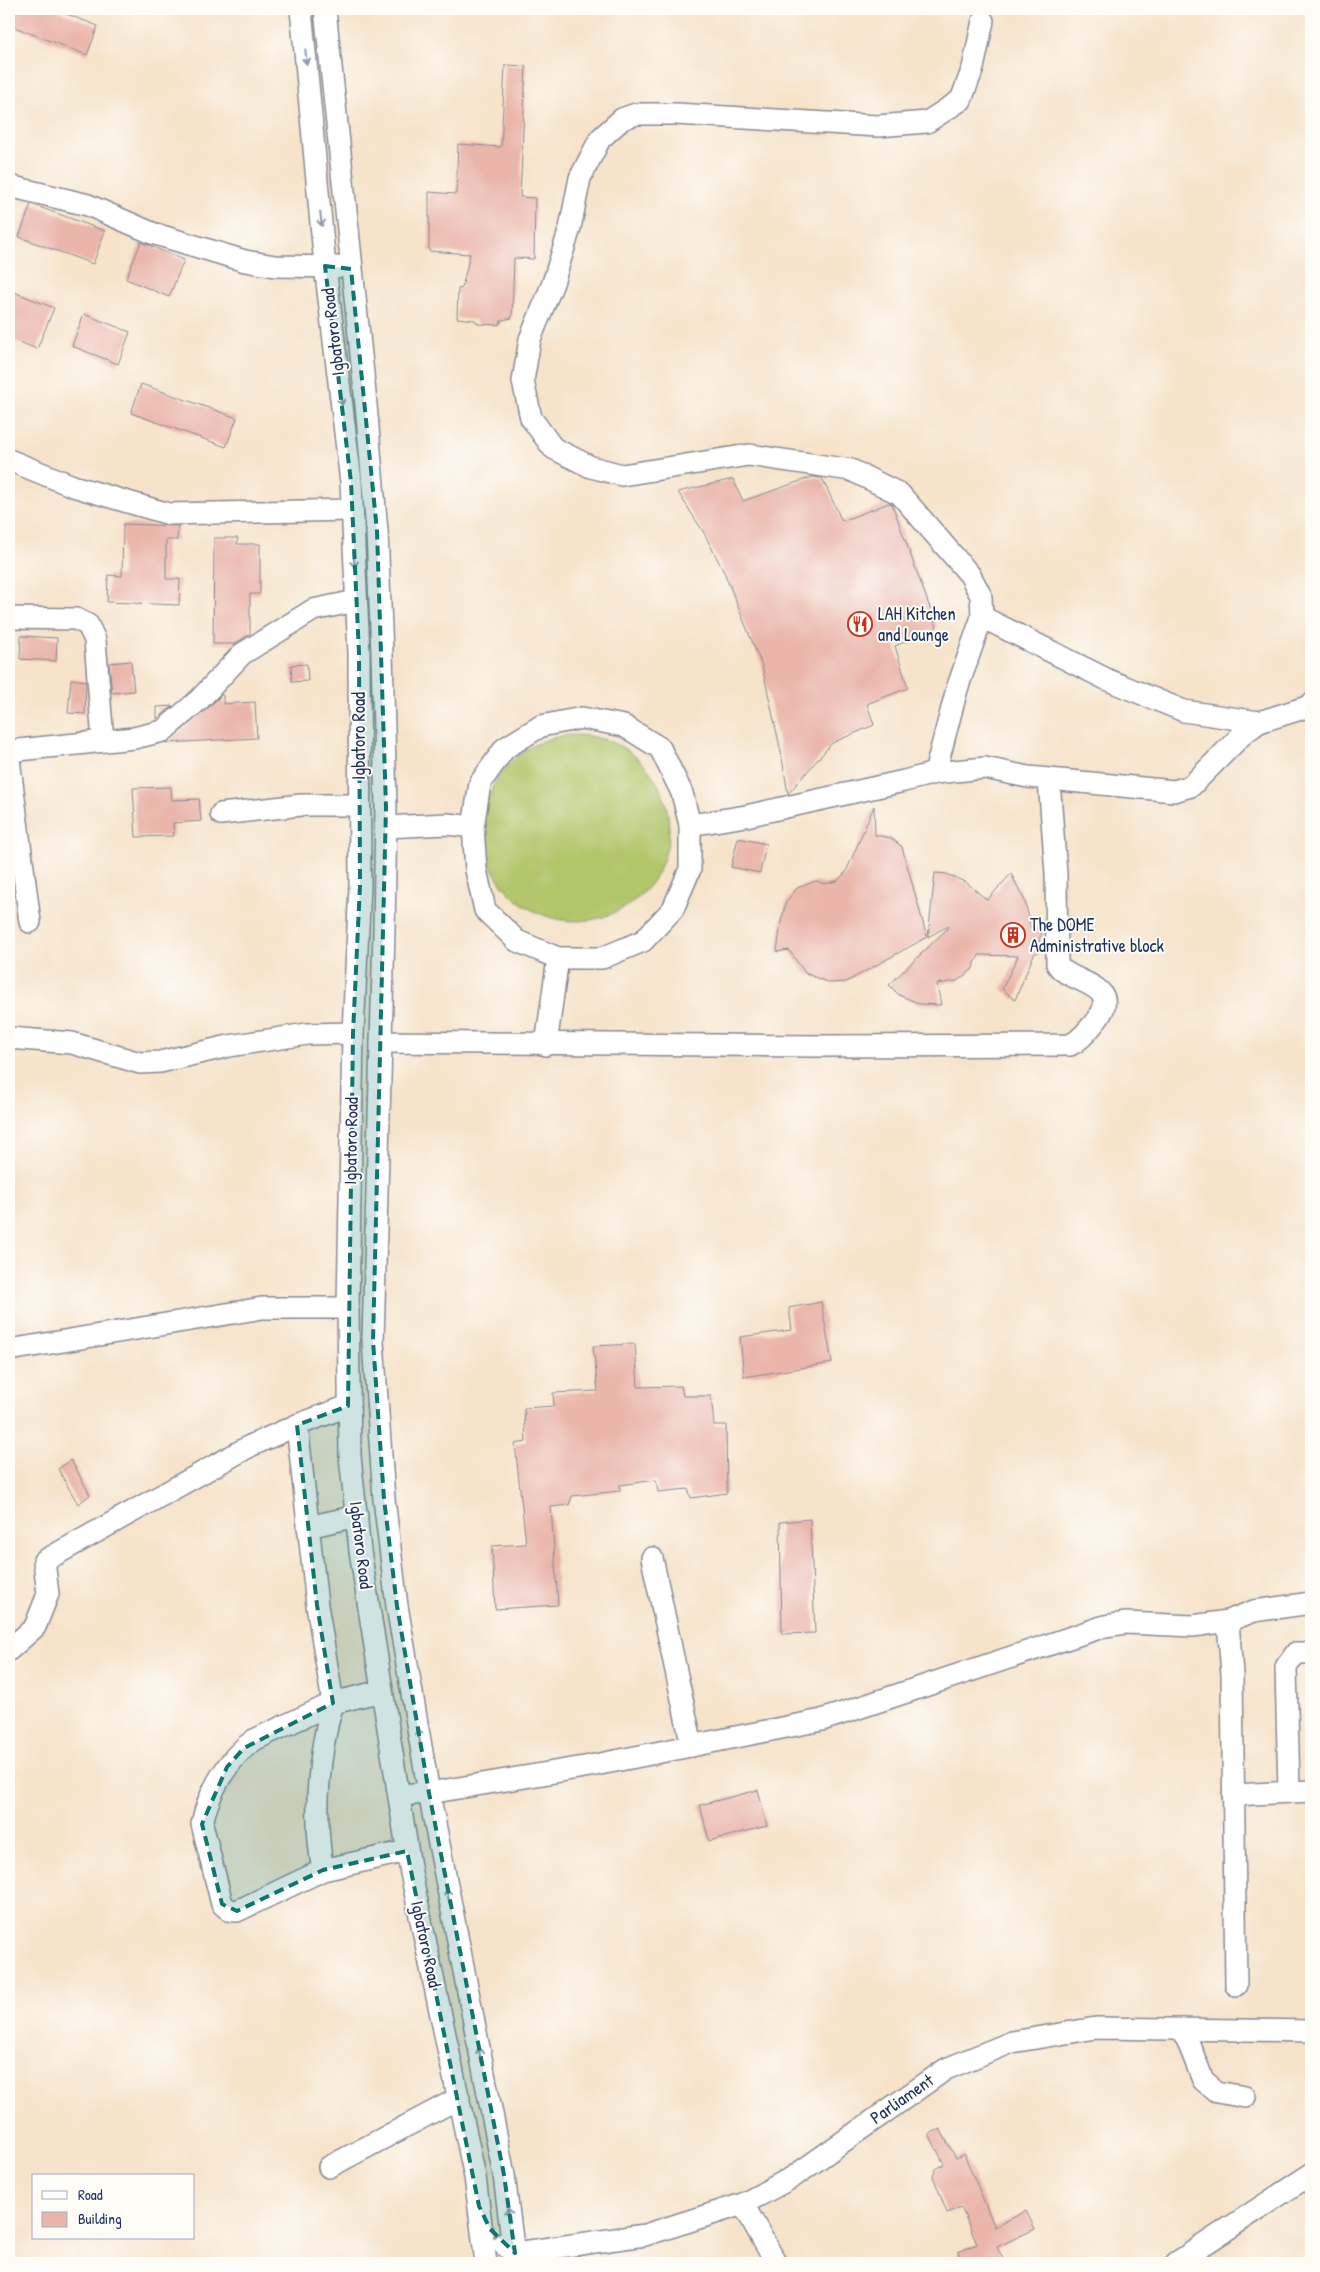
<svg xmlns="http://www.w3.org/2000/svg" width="1320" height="2272" viewBox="0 0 1320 2272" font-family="'Patrick Hand',sans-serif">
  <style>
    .green { fill: #b1c569; stroke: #667a64 }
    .building { fill: #eab5aa }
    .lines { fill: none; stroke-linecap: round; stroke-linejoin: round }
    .minor-casing { stroke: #888994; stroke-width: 24 }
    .minor { stroke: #fff; stroke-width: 21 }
    .oneway { stroke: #8d97ae }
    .marked { fill: #0f766e; fill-opacity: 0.2; stroke: #0f766e; stroke-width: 4; stroke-dasharray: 10 6; stroke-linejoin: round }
    .labels { text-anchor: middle; stroke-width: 4; stroke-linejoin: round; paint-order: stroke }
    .street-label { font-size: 18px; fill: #1b2f5e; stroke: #fdfcf7 }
    .poi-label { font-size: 18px; fill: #1b2f5e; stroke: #fdfcf7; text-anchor: start }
  </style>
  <rect width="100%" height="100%" fill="#fdfcf7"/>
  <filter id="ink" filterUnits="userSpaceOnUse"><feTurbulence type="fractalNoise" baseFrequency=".02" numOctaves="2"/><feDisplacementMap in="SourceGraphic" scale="10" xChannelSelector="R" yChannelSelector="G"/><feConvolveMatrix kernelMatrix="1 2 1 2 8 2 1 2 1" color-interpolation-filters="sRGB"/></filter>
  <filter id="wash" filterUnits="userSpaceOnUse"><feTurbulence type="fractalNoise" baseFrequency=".0096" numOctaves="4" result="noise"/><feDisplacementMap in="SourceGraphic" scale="20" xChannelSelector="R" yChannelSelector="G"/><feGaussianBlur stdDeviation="1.12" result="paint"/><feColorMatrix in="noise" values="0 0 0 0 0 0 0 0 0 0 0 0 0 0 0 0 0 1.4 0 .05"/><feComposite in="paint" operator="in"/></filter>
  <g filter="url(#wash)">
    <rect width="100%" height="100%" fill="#f6e3ca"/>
    <circle class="green" cx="576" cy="828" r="93"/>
    <g id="blocks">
      <g class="building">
        <path d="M9,9h44l45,17 -11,29 -78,-30z"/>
        <path d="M505,65l21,1 -6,131 15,1 -1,61 -20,-1 -2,60 -10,2 -3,5 -21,-1 -3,-4 -18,-2 1,-29 4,-1 8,-34 -41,-3v-59l27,2 2,-50 43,3z"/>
        <path d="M31,204l74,27 -12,33 -74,-27z"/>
        <path d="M141,242l43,18 -15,37 -43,-18z"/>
        <path d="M9,290l45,18 -17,41 -28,-11z"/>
        <path d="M84,314l46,18 -12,32 -46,-18z"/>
        <path d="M141,384l96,34 -11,29 -95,-34z"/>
        <path d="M812,477l10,1 20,43 47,-18 3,1 45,123 -42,19 13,42 -41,16 7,21 -42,18 -44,51 -7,-42 -19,-86 -38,-94 -20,-39 -26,-41 55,-13 10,22z"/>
        <path d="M123,524l55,2 -1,14h-11v39h14l-1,26 -72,-3 1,-27 14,1z"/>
        <path d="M214,538h24l-1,6h23v50h-10v40l-16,10h-21z"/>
        <path d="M21,636l36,2 -1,23 -36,-2z"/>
        <path d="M131,661l3,30 -22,2 -3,-30z"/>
        <path d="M307,664l1,17 -16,1 -1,-17z"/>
        <path d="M71,679l15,2 -1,33 -17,-1z"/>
        <path d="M221,695h2v9l32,-2 2,36 -91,5 42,-35z"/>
        <path d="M173,706l-16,13v-12z"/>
        <path d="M171,787l1,13 27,-1 2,22 -28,2 1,13 -38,1 -3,-49z"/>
        <path d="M874,806l1,29 16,3 11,9 25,90 -81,45 -17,1 -24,-10 -16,-23 -12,2 4,-30 5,-20 11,-14 19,-7 8,3 13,-3 9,-9z"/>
        <path d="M738,838l28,6 -6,29 -29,-6z"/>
        <path d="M935,873l12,1 20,9 20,17 24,-26 14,27 6,27 1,-2 11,5 -4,9 2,11 -7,3 -19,46 -13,-11 16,-33 -39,-1 -7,15 -15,11 -20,3 4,21 -21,-1 -21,-9 -10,-10 60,-58 -1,-1 -20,11z"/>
        <path d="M821,1302l11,61 -88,14 -4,-40 52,-7 -3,-22z"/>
        <path d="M635,1344l3,43 43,-1 2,10h28l3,29h12l1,68 -36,5 -3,-9 -30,3 -2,-12 -36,5v6l-48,5 -3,9 -18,2 7,98 -63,4 -3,-63 34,-2 -11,-100 11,-2 -2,-34 30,-2 -1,-13 45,-2 -5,-45z"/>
        <path d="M71,1460l19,35 -12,9 -20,-35z"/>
        <path d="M810,1519l5,114 -33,1 -2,-112z"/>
        <path d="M758,1790l9,36 -58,15 -9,-36z"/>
        <path d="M940,2129l16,29 8,-4 31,73 31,-16 9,18 -38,18 8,16h-42l-5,-11 19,-8 -16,-37 -14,6 -14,-37 3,-7 8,-5 -15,-30z"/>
      </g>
    </g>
  </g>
  <g filter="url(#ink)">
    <use href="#blocks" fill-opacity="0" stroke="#888994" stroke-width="1"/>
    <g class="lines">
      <defs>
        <g id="minor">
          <path d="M301,9l24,257 26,216 8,171 1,232 -7,148 -5,275 2,148 10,95 51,322 64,304 11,86"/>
          <path d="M325,9l40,384 12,138 5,122 4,154 -2,123 -11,411 11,158 13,107 32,187 75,382 11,88"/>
          <path d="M9,186l79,19 64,28 93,28 30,5 63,1"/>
          <path d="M9,460l64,26 96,28 182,-4"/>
          <path d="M982,617l126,63 76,31 75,11"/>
          <path d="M9,618l67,1 12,6 7,15 8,101"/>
          <path d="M582,718l42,8 36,22 22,45 8,32v44l-17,40 -30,32 -41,17h-44l-41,-17 -32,-31 -9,-40 -3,-43 7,-44 25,-35 36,-22z"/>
          <path d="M9,751l125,-13 29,-7 37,-32 42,-45 71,-44 43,-9"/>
          <path d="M9,759l21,163"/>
          <path d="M935,773l22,-84 25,-72 -1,-21 -11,-21 -70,-81 -49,-24 -102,-15 -127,20 -31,-8 -38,-19 -22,-30 -8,-37 7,-42 23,-56 17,-55 10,-50 20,-39 22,-20 14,-5h40l202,12 49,-4 34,-22 12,-32 10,-47"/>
          <path d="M221,814l80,-9h58"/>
          <path d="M690,825l56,-9 158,-35 31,-8 50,-5 43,9 146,14 17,-5 53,-53 15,-11 48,-15 4,-3"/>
          <path d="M385,827l63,-3 25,3"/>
          <path d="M9,1038l63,5 68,20 20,-1 69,-16 78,-12 46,-1"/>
          <path d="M381,1042l438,4 251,-1c11,-5 17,-14 25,-23 32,-39 -27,-38 -38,-58l-1,-90 -7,-94"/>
          <path d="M546,1045l12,-87"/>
          <path d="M9,1350l253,-42h86"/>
          <path d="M297,1425l20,180 16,98 48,-12"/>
          <path d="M308,1527l49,-11"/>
          <path d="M652,1558l40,188"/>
          <path d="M1228,1621l4,54 4,310"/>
          <path d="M9,1650l26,-23 13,-33 -4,-33 206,-115 47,-21 51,-19"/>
          <path d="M1289,1792l-3,-125 10,-14h15"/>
          <path d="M399,1795l30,-2 161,-27 232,-46 283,-94 21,-3 67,3 35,-5 26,-10 57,-8"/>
          <path d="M1233,1795l78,-4"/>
          <path d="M323,1870c-10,-51 -5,-117 10,-167l-79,37c-26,18 -46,53 -52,84l20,80 7,6 8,1 86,-41 84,-19"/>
          <path d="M1183,2029l20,51 14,12 28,5"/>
          <path d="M329,2167l130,-69"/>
          <path d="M743,2204l33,59"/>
          <path d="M503,2244l12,9 130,-18 98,-31 50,-27 153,-108 66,-27 84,-14 215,3"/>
          <path d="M1176,2263l135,-89"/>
        </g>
      </defs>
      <use href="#minor" class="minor-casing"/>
      <use href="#minor" class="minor"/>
    </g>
    <defs><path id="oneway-shaft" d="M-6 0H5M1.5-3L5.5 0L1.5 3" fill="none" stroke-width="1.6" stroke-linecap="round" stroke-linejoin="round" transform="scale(1.25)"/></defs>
    <g class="oneway">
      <use href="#oneway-shaft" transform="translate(306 57) rotate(85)"/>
      <use href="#oneway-shaft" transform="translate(321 219) rotate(84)"/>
      <use href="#oneway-shaft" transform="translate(341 398) rotate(83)"/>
      <use href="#oneway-shaft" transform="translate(354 560) rotate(87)"/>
      <use href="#oneway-shaft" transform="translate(419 1736) rotate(-100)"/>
      <use href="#oneway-shaft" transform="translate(448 1896) rotate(-101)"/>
      <use href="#oneway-shaft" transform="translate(480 2055) rotate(-101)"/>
      <use href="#oneway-shaft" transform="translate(509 2215) rotate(-98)"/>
    </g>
  </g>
  <path class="marked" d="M325,266l26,3 26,262 9,276 -13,534 11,158 13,107 32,187 75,382 11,78 -25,-24 -11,-23 -72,-355 -84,19 -86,41 -15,-7 -20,-80 25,-57 17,-19 89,-45 -16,-98 -20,-180 51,-19 5,-373 7,-148 -1,-232 -8,-171z"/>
  <defs>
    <symbol id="restaurant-ring" viewBox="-11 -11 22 22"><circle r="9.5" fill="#fdfcf7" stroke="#c8321e" stroke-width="1.5"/><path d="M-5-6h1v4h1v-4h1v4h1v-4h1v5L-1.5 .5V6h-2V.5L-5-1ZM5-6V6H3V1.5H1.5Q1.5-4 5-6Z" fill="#c8321e"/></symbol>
    <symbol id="building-ring" viewBox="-11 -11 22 22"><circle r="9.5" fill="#fdfcf7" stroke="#c8321e" stroke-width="1.5"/><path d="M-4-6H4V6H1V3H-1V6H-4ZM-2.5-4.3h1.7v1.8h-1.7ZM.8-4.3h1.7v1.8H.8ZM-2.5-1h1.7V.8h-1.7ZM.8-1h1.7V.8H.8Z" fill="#c8321e"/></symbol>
  </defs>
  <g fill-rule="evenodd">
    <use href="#restaurant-ring" x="846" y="610" width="28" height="28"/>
    <use href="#building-ring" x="999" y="921" width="28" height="28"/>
  </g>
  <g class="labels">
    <g class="street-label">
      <text transform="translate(333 332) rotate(-97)" y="6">Igbatoro Road</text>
      <text transform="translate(359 736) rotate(-90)" y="6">Igbatoro Road</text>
      <text transform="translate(351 1141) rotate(-89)" y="6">Igbatoro Road</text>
      <text transform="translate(361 1545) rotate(83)" y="6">Igbatoro Road</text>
      <text transform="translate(426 1944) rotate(78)" y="6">Igbatoro Road</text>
      <text transform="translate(902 2099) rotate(-35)" y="6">Parliament</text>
    </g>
    <g class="poi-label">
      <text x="878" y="620">LAH Kitchen<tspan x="878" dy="21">and Lounge</tspan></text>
      <text x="1030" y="931">The DOME<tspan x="1030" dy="21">Administrative block</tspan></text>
    </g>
  </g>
  <rect width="1320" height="2272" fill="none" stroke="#fdfcf7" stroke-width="30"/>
  <rect x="32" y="2174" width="162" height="65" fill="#fdfcf7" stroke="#a3aaba"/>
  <rect x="42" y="2191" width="25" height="8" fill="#ffffff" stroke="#a3aaba"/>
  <text x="78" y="2200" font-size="15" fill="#1b2f5e">Road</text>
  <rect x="42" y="2212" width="25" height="15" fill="#eab5aa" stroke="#a3aaba"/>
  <text x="78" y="2224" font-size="15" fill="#1b2f5e">Building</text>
</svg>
